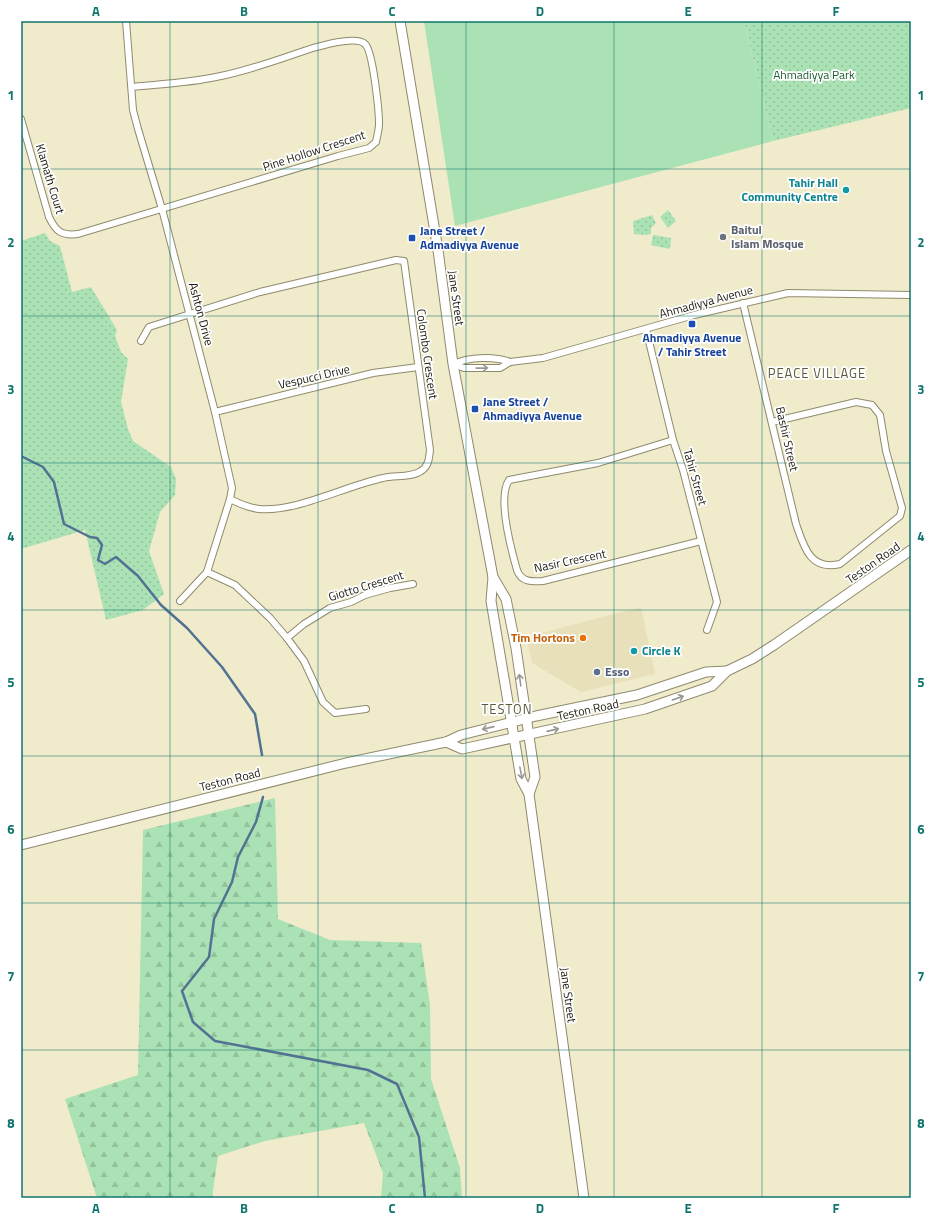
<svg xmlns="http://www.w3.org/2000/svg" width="932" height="1219" viewBox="0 0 932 1219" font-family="'Titillium Web',sans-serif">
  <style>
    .built { fill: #e7e0ba }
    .grass { fill: #abe2b5 }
    .forest { fill: url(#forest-firs) }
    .park { fill: url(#park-dots) }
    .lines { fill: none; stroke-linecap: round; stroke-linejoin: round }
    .stream { stroke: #527293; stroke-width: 2.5 }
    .minor-casing { stroke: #8f8a6d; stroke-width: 8 }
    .secondary-casing { stroke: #8f8a6d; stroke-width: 11 }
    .minor { stroke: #fff; stroke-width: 6 }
    .secondary { stroke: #fff; stroke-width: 9 }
    .oneway { stroke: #999893 }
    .grid { fill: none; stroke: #0f766e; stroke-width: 1; stroke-opacity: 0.55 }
    .culture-dot { fill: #0f9aa8; stroke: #fff; stroke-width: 1.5 }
    .worship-dot { fill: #6b7280; stroke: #fff; stroke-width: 1.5 }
    .transit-dot { fill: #1a4fb4; stroke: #fff; stroke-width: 1.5 }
    .food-dot { fill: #e8710a; stroke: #fff; stroke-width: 1.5 }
    .service-dot { fill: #5c6f8a; stroke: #fff; stroke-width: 1.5 }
    .labels { text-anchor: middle; stroke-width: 3.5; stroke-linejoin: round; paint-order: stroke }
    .park-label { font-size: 12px; fill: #1c5d30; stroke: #fff }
    .street-label { font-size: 12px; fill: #1c1a0f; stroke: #fff }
    .culture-label { font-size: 12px; font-weight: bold; fill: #0d838f; stroke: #fff; text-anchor: end }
    .worship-label { font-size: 12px; font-weight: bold; fill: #5b616d; stroke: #fff; text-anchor: start }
    .transit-label { font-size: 12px; font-weight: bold; fill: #164399; stroke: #fff; text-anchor: start }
    .food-label { font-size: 12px; font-weight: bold; fill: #c56008; stroke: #fff; text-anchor: end }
    .service-label { font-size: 12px; font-weight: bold; fill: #4e5e75; stroke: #fff; text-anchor: start }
    .neighbourhood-label { font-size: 13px; letter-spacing: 1px; fill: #5d593d; stroke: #fff }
    .neatline { fill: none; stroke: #0f766e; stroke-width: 1.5 }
    .grid-label { font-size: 13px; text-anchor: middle; font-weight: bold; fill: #0f766e }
  </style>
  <defs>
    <pattern id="forest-firs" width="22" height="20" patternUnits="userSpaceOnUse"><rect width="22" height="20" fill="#abe2b5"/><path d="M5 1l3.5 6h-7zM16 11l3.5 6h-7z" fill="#93c19a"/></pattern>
    <pattern id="park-dots" width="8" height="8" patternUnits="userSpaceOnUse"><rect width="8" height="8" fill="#abe2b5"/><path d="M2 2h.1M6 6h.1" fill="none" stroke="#93c19a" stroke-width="1.8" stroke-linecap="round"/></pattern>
  </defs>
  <rect width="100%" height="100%" fill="#f0ebcb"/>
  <path class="built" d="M641,607l14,67 -74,18 -49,-29 -6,-26z"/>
  <path class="grass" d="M424,21h320l29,120 -318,85z"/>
  <path class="forest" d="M275,798l3,121 52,21 91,3 9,62 1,74 29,89 2,30h-81l2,-25 -19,-50 -99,18 -47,15 -6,42h-115l-32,-99 73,-24 5,-245z"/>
  <g class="park">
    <path d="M744,21h167v87l-138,33z"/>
    <path d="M668,210l8,11 -8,7 -8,-11z"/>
    <path d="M652,215l4,8 -5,5v5l-3,2 -14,-1 -1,-13z"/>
    <path d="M45,233l5,8 10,5 12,46 19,-5 26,43 -2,6 6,16 7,7 -7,43 7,27 5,12 38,26 5,12 -1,16 -15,17 -11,39 15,43 -21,16 -37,10 -21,-90 -64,19v-308z"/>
    <path d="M653,235l18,3 -1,11 -19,-4z"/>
  </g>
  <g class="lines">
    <g class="stream">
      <path d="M21,456l22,11 11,15 10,42 26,13 7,1 5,7 -4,15 7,4 11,-7 22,19 23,29 26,23 35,39 33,47 7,41"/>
      <path d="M263,797l-7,25 -18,35 -6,25 -18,37 -5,38 -27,34 11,31 22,19 153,29 29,14 22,53 6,61"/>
    </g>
    <defs>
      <g id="minor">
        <path d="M126,21l7,89 5,19 24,80 53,203 17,76 -2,11 -23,73 -27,29"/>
        <path d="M21,119l28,98c7,15 13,19 29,17l260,-78 31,-8 7,-6c1,-6 3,-12 3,-18 0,-13 -6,-73 -14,-80 -10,-10 -57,5 -70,10 -26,9 -52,18 -79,23 -28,6 -56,7 -84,10"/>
        <path d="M743,303l53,221c8,23 14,47 44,40l60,-48 2,-8 -16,-57 -6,-36 -8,-10 -16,-3 -84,20"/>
        <path d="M646,329l27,111 10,30 34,132 -10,28"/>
        <path d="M141,341l8,-14 111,-35 136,-32 8,1 26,189c-1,8 -1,16 -9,21 -10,7 -27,4 -38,7 -38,8 -86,34 -124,31 -10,-1 -19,-5 -29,-10"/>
        <path d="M453,364l11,4h36l10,-6 33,-4 151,-43 94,-22 123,2"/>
        <path d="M453,364c16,-7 41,-8 57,-2"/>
        <path d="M215,412l158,-39 45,-6"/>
        <path d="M673,440l-75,23 -89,17c-12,18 2,69 8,90 4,12 15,12 26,11l158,-40"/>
        <path d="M207,572l28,13 35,33 17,20"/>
        <path d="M366,709l-31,4 -12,-11 -19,-41 -17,-23 17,-14 26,-16 21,-6 14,-7 25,-7 23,-4"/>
      </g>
      <g id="secondary">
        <path d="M400,21l38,229 15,114 40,213 -2,24 30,178 8,15 55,404"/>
        <path d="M493,577l13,22 10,49 19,129 -6,17"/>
        <path d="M446,742l16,7 183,-40 67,-23 15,-15 25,-12 22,-14 137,-95"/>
        <path d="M21,845l325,-82 100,-21 15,-7 75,-19 101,-21 69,-23 21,-1"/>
      </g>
    </defs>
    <use href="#minor" class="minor-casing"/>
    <use href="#secondary" class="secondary-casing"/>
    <use href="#minor" class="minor"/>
    <use href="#secondary" class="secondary"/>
  </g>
  <defs><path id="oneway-shaft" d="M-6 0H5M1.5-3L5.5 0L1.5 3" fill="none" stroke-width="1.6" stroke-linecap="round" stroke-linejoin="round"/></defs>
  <g class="oneway">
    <use href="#oneway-shaft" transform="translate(482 368) rotate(-1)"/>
    <use href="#oneway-shaft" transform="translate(520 680) rotate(-98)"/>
    <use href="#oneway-shaft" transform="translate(678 698) rotate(-19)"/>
    <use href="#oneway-shaft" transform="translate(488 728) rotate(167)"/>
    <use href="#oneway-shaft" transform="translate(553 730) rotate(-13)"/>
    <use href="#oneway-shaft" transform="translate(521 773) rotate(79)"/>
  </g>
  <path class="grid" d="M170,21v1177M318,21v1177M466,21v1177M614,21v1177M762,21v1177M21,169h890M21,316h890M21,463h890M21,610h890M21,756h890M21,903h890M21,1050h890"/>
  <g class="culture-dot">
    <circle cx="846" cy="190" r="4"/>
    <circle cx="634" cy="651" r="4"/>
  </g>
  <circle class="worship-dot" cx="723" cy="237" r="4"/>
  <g class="transit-dot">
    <rect x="408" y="234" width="8" height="8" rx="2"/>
    <rect x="688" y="320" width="8" height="8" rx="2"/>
    <rect x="471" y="405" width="8" height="8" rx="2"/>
  </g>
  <circle class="food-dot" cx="583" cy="638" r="4"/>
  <circle class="service-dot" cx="597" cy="672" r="4"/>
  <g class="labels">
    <g class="park-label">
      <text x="814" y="79">Ahmadiyya Park</text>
    </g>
    <g class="street-label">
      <text transform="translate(314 151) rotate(-18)" y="4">Pine Hollow Crescent</text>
      <text transform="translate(50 179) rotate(73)" y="4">Klamath Court</text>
      <text transform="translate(456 298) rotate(82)" y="4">Jane Street</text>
      <text transform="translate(706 302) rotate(-15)" y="4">Ahmadiyya Avenue</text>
      <text transform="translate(201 314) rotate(75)" y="4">Ashton Drive</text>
      <text transform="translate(427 354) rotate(82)" y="4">Colombo Crescent</text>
      <text transform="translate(314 377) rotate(-13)" y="4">Vespucci Drive</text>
      <text transform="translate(787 439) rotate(77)" y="4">Bashir Street</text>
      <text transform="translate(695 477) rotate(74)" y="4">Tahir Street</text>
      <text transform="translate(570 561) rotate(-12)" y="4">Nasir Crescent</text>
      <text transform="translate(873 563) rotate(-35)" y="4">Teston Road</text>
      <text transform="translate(366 586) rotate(-17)" y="4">Giotto Crescent</text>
      <text transform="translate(588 710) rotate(-12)" y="4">Teston Road</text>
      <text transform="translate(230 780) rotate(-14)" y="4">Teston Road</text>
      <text transform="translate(568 995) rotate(82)" y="4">Jane Street</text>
    </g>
    <g class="culture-label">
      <text x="838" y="187">Tahir Hall<tspan x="838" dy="14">Community Centre</tspan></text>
      <text x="642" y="655" text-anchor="start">Circle K</text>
    </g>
    <g class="worship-label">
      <text x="731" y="234">Baitul<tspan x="731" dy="14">Islam Mosque</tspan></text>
    </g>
    <g class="transit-label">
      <text x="420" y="235">Jane Street /<tspan x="420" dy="14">Admadiyya Avenue</tspan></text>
      <text x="692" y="342" text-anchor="middle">Ahmadiyya Avenue<tspan x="692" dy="14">/ Tahir Street</tspan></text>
      <text x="483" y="406">Jane Street /<tspan x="483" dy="14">Ahmadiyya Avenue</tspan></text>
    </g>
    <g class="food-label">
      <text x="575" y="642">Tim Hortons</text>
    </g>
    <g class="service-label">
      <text x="605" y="676">Esso</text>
    </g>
    <g class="neighbourhood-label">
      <text x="817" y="378">PEACE VILLAGE</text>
      <text x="507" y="714">TESTON</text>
    </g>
  </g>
  <rect width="932" height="1219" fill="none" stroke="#ffffff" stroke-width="44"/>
  <rect x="22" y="22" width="888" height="1175" class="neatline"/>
  <g class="grid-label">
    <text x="96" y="16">A</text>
    <text x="244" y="16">B</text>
    <text x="392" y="16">C</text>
    <text x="540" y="16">D</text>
    <text x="688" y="16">E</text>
    <text x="836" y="16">F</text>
    <text x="11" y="100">1</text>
    <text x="921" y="100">1</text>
    <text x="11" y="247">2</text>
    <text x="921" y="247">2</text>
    <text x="11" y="394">3</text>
    <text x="921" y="394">3</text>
    <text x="11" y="541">4</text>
    <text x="921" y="541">4</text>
    <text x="11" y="687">5</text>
    <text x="921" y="687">5</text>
    <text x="11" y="834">6</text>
    <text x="921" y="834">6</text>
    <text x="11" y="981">7</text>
    <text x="921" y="981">7</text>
    <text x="11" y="1128">8</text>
    <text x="921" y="1128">8</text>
    <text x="96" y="1213">A</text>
    <text x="244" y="1213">B</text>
    <text x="392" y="1213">C</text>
    <text x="540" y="1213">D</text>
    <text x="688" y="1213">E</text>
    <text x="836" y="1213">F</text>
  </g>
</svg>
